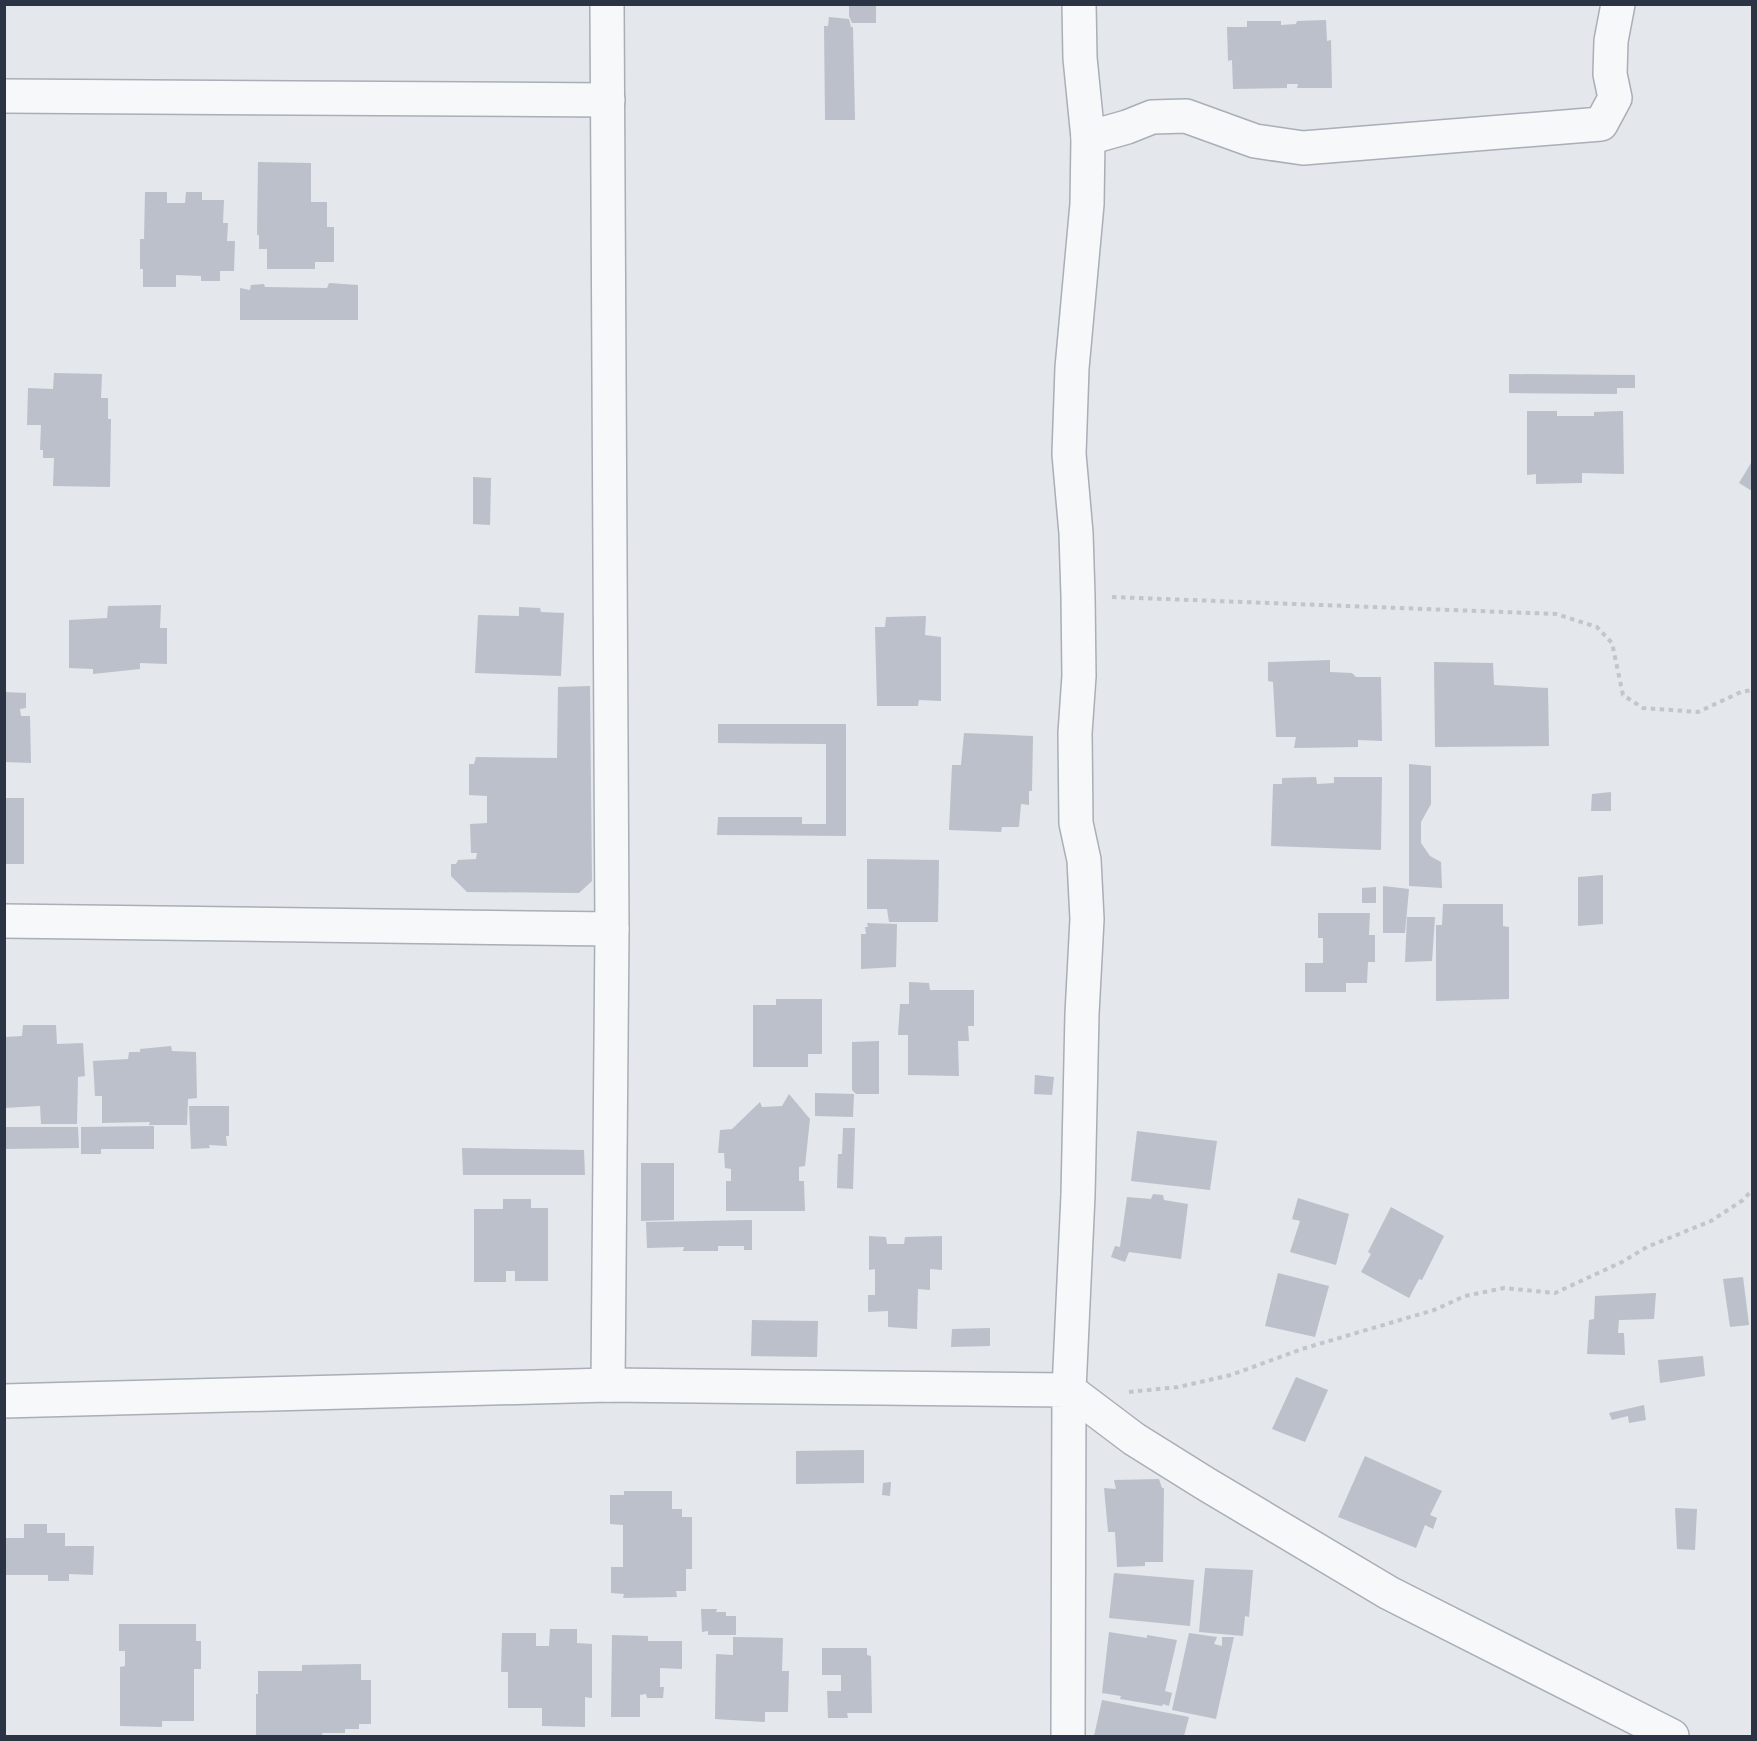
<svg xmlns="http://www.w3.org/2000/svg" width="1757" height="1741" viewBox="0 0 1757 1741" font-family="'Exo 2',sans-serif">
  <style>
    .building { fill: #bbc0ca }
    .lines { fill: none; stroke-linecap: round; stroke-linejoin: round }
    .street-casing { stroke: #a9aeb7; stroke-width: 36 }
    .path { stroke: #c2c5cb; stroke-width: 4; stroke-dasharray: 4.5 4.5; stroke-linecap: butt }
    .street { stroke: #f7f8fa; stroke-width: 33 }
  </style>
  <rect width="100%" height="100%" fill="#e4e7ec"/>
  <g class="building">
    <path d="M849,4h27v19h-24l-3,-7z"/>
    <path d="M829,17l20,2 2,8h2l2,93h-30l-1,-94h4z"/>
    <path d="M1326,20l1,21 4,-1 1,48h-35l1,-4h-11v4l-54,1 -1,-29 -4,1 -1,-34h20v-6h34v4l15,-1 1,-3z"/>
    <path d="M258,162l53,1v39h16v25h7v35h-19v7h-48v-20h-8v-14h-2z"/>
    <path d="M145,192h22v11h18l1,-11h16v8h22l-1,23h5l-1,18h8l-1,30h-14v10h-19v-5l-25,-1v12h-33v-18h-3v-30h4z"/>
    <path d="M329,283l29,2v35h-118v-32l10,2 1,-5 13,-1 1,3 62,1z"/>
    <path d="M54,373l48,1 -1,24h7v21h3l-1,68 -57,-1 1,-28h-11v-8h-3l1,-25h-14l1,-37 25,1z"/>
    <path d="M1509,374l126,1v13h-18v6l-108,-1z"/>
    <path d="M1527,411h30v5h37v-4l29,-1 1,63 -42,-1v10l-46,1v-10l-9,1z"/>
    <path d="M1751,463l1,1v27l-13,-8z"/>
    <path d="M473,477l18,1 -1,47 -17,-1z"/>
    <path d="M161,605l-1,23h7v36l-27,-1v6l-47,5v-5l-24,-1v-48l38,-2 1,-12z"/>
    <path d="M519,607l21,1 1,4 23,1 -3,63 -86,-3 3,-58 41,1z"/>
    <path d="M926,616l-1,19 16,2v64l-22,-1 -1,6h-41l-2,-79h10l1,-10z"/>
    <path d="M1330,660v12l22,1 4,4h25l1,64 -24,-1v7l-64,1 2,-11h-20l-3,-55 -5,-1v-19z"/>
    <path d="M1434,662l59,1 1,22 54,3 1,58 -114,1z"/>
    <path d="M590,686l2,195 -13,12 -112,-1 -16,-16v-12h5l2,-4 18,-1 1,-6h-6l-1,-29 17,-1v-27l-18,-1v-31h5l2,-7 81,1 1,-71z"/>
    <path d="M4,692l22,1v15l-6,1 1,7h9l1,47 -27,-1z"/>
    <path d="M718,724h128v112l-129,-1 1,-18h84v7h24v-80l-108,-1z"/>
    <path d="M964,733l69,3 -1,55h-3v14l-8,-1 -2,23h-17l-1,5 -52,-2 3,-65h9z"/>
    <path d="M1409,764l22,2v38l-10,18v21l9,13 11,6 1,26 -33,-2z"/>
    <path d="M1316,777l1,7 17,-1v-6h48l-1,73 -110,-4 2,-62h9v-6z"/>
    <path d="M1611,792v19h-20l1,-17z"/>
    <rect x="4" y="798" width="20" height="66"/>
    <path d="M867,859l72,1 -1,62h-49l-2,-13h-20z"/>
    <path d="M1603,875v49l-25,2v-49z"/>
    <path d="M1383,886l26,3 -4,44h-22z"/>
    <path d="M1376,887v16h-14v-15z"/>
    <path d="M1443,904h60v22l6,1v72l-73,2v-76h6z"/>
    <path d="M1318,913h52l-1,22h6v27h-7l-1,21h-21v9h-41v-29h18v-25h-5z"/>
    <path d="M1407,917h28l-3,44 -27,1z"/>
    <path d="M867,923l30,1 -1,43 -35,2v-35h5l-1,-7h3z"/>
    <path d="M909,982l20,1 1,7h44v36h-6l1,15h-11l1,35 -51,-1v-40h-10l2,-31h9z"/>
    <path d="M776,999h46v55h-14v13h-55v-62h23z"/>
    <path d="M23,1025h33l1,19 26,-1 2,33 -7,1 -1,47h-36l-1,-18 -36,2v-71l18,-1z"/>
    <path d="M879,1041v53h-23l-4,-4v-48z"/>
    <path d="M171,1046l1,5 24,1 1,46 -9,1 -1,26h-38l1,-3 -48,1v-27h-7l-2,-35 35,-2 1,-7h11v-3z"/>
    <path d="M1035,1075l19,2 -2,18 -18,-1z"/>
    <path d="M815,1093l39,1 -1,23 -38,-1z"/>
    <path d="M789,1094l21,25 -5,47 -6,1v14h5l1,30h-79v-30h5v-12l-6,-1 -1,-15h-6l2,-23 12,-1 28,-27 2,5 20,-1z"/>
    <path d="M189,1106h40v30h-3l1,10 -18,-1 1,3 -19,1z"/>
    <path d="M154,1126v23h-53v5h-20v-27z"/>
    <path d="M4,1127h74l1,21 -75,1z"/>
    <path d="M843,1128h12l-2,61 -16,-1 1,-34h4z"/>
    <path d="M1137,1131l80,10 -7,49 -79,-9z"/>
    <path d="M462,1148l122,2 1,25h-122z"/>
    <path d="M641,1163h33v57l-33,1z"/>
    <path d="M1153,1194l10,1 1,5 24,4 -7,55 -52,-7 -4,10 -14,-5 4,-11 5,1 7,-50 24,2z"/>
    <path d="M1298,1198l51,16 -13,51 -46,-13 10,-31 -8,-2z"/>
    <path d="M503,1199h28v9h17v73h-33v-10h-9v11h-32v-73h29z"/>
    <path d="M1391,1207l53,29 -22,44 -3,-1 -10,19 -48,-26 10,-18 -3,-2z"/>
    <path d="M752,1220v30h-8v-4h-26v5h-35l1,-4 -37,1 -1,-26z"/>
    <path d="M869,1236l17,1 1,7h17l1,-7 37,-1v34l-12,-1v21l-12,-1 -1,40 -29,-2v-16l-20,1v-17h7v-26l-6,1z"/>
    <path d="M1278,1273l51,13 -14,51 -50,-11z"/>
    <path d="M1743,1277l6,48 -19,2 -7,-48z"/>
    <path d="M1656,1293l-2,26 -35,1 -1,13h6l1,22 -38,-1 2,-34 5,-1 1,-23z"/>
    <path d="M752,1320l66,1 -1,36 -66,-1z"/>
    <path d="M990,1328v18l-39,1 1,-18z"/>
    <path d="M1703,1356l2,20 -45,7 -2,-23z"/>
    <path d="M1296,1377l32,13 -23,52 -33,-13z"/>
    <path d="M1644,1405l2,15 -17,3 -1,-7 -16,4 -3,-7z"/>
    <path d="M864,1450v33l-68,1v-33z"/>
    <path d="M1365,1456l77,35 -12,24 7,3 -4,11 -8,-4 -9,23 -78,-31z"/>
    <path d="M1159,1479l3,9h2l-1,74h-18v4l-28,1 -2,-35h-7l-4,-44 12,1 -2,-9z"/>
    <path d="M891,1482l-1,14 -8,-1 1,-12z"/>
    <path d="M624,1491h48v18h10v8h10v52h-6v22h-10l1,6 -54,1 1,-4 -13,-1v-26h12v-42l-13,-1v-29h14z"/>
    <path d="M1675,1508l22,1 -2,41 -18,-1z"/>
    <path d="M24,1524h23v9h18v13h29l-1,29 -24,-1v7h-21v-6h-44v-37h20z"/>
    <path d="M1205,1568l48,2 -4,47 -4,-1 -2,20 -44,-4z"/>
    <path d="M1114,1573l80,7 -4,46 -81,-8z"/>
    <path d="M701,1609h16l-1,3h10v4h10v19h-28v-4l-6,1z"/>
    <path d="M119,1624h77v17h5v28h-7v52h-32v6l-42,-1v-59l5,-1v-15h-6z"/>
    <path d="M550,1629h27v14l15,1v54l-7,-1v30l-43,-1v-18h-34v-36h-7l1,-39h34v13h13z"/>
    <path d="M1109,1632l38,6v-3l30,5 -12,51 7,2 -3,13 -6,-2 -1,2 -42,-7 1,-3 -19,-3z"/>
    <path d="M1189,1633l28,4 -3,7 8,2v-9h12l-18,82 -44,-9z"/>
    <path d="M612,1635l36,1v5h34v28l-22,-1v19h4l-1,11h-16l-1,-4 -6,1v22h-29z"/>
    <path d="M733,1637l50,1 -1,33h7l-1,41h-23v10l-50,-3 1,-65 17,1z"/>
    <path d="M822,1648h45v7l4,1 1,57h-25l1,5h-20l-1,-27h14v-16h-19z"/>
    <path d="M361,1664v16h10v44h-12v5h-14v4h-23l1,3h-67v-42h2v-23h44v-6z"/>
    <path d="M1102,1700l87,17 -5,19h-90z"/>
  </g>
  <g class="lines">
    <defs>
      <g id="street">
        <path d="M607,4l5,925 -4,456"/>
        <path d="M1079,4l1,54 8,80 -1,66 -15,164 -3,86 7,79 2,63 1,80 -4,57 1,90 8,37 3,59 -5,95 -4,181 -9,195 65,49 72,45 183,109 283,143"/>
        <path d="M4,96l604,4"/>
        <path d="M1088,138l39,-11 25,-10 34,-1 69,25 48,7 298,-24 14,-26 -5,-24 1,-33 7,-37"/>
        <path d="M4,921l608,8"/>
        <path d="M4,1401l604,-16 461,5 -1,346"/>
      </g>
    </defs>
    <use href="#street" class="street-casing"/>
    <g class="path">
      <path d="M1112,597l444,17 41,13 15,16 11,52 20,13 55,4 43,-20 11,-2"/>
      <path d="M1129,1392l49,-5 53,-12 71,-26 132,-39 31,-14 39,-8 51,5 67,-31 25,-15 64,-26 32,-21 9,-10"/>
    </g>
    <use href="#street" class="street"/>
  </g>
  <rect width="1757" height="1741" fill="none" stroke="#2b3445" stroke-width="12"/>
</svg>
